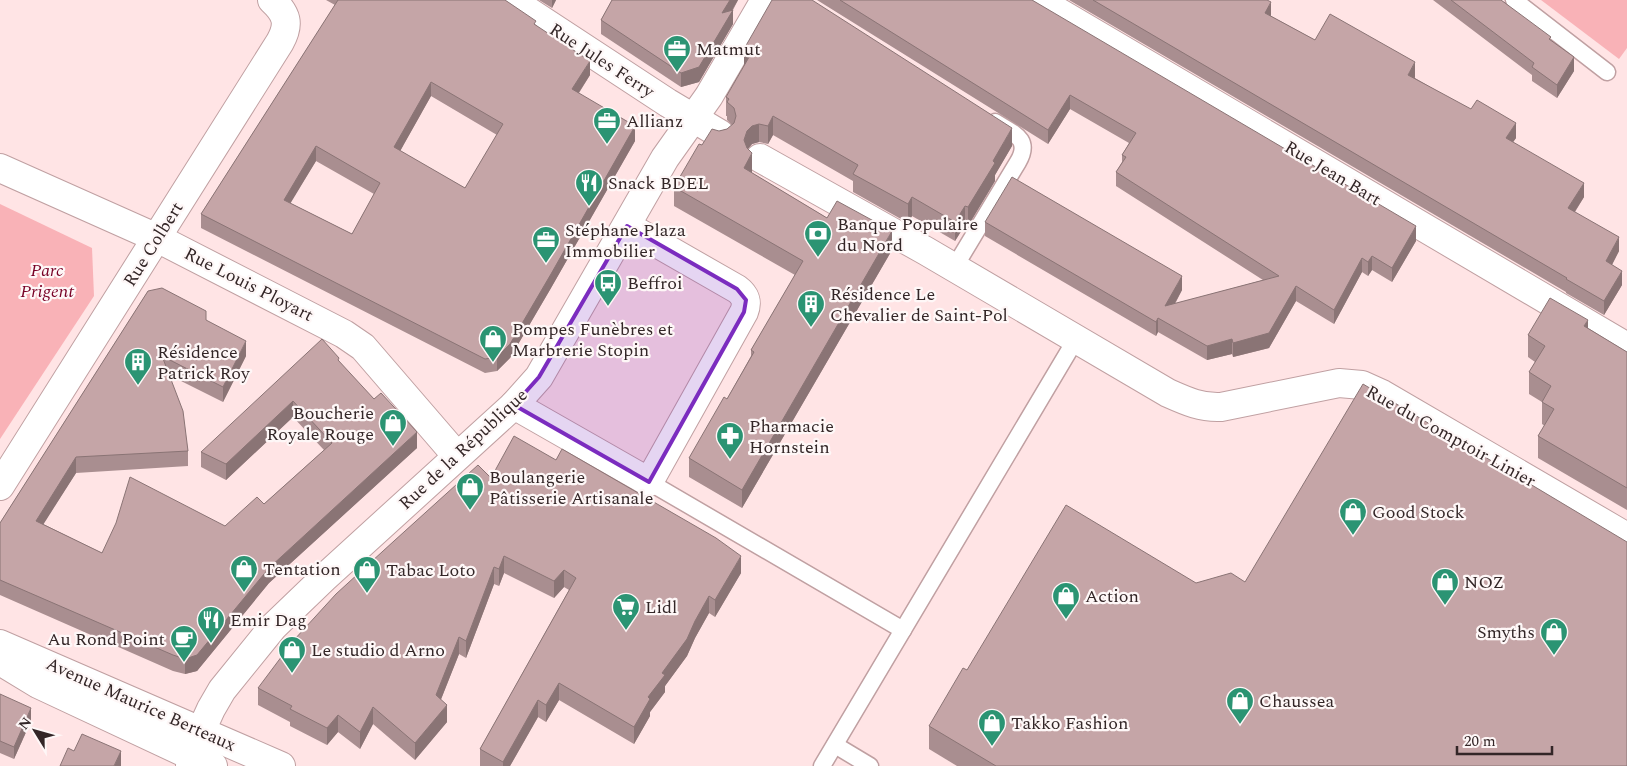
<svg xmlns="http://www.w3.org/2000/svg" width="1627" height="766" viewBox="0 0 1627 766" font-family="Spectral,serif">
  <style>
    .green { fill: #f9b2b7 }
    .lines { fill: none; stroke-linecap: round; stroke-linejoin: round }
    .lane-casing { stroke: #c0a0a2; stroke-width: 19 }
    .street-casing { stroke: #c0a0a2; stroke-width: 30 }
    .secondary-casing { stroke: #c0a0a2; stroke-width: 30 }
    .lane { stroke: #fff; stroke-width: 16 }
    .street { stroke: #fff; stroke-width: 28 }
    .secondary { stroke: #fff; stroke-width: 28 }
    .wall { fill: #a98e90; fill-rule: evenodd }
    .shaded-wall { fill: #8a7475 }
    .building { fill: #c5a5a7; stroke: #8a7475; fill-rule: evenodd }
    .marked { fill: #7b2cbf; fill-opacity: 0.2; stroke: #7b2cbf; stroke-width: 4; stroke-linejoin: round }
    .labels { text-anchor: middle; stroke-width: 4.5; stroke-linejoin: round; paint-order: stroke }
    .poi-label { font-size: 18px; fill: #332627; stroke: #fef7f7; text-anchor: start }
    .street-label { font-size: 18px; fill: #332627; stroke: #fef7f7 }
    .park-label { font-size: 18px; font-style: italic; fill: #780226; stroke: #fef7f7 }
  </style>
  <rect width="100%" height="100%" fill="#ffe4e5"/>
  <g class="green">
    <path d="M1541,0h86v48l-8,11z"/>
    <path d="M0,204l92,44 2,48 -94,143z"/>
  </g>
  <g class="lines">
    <defs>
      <g id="lane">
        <path d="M1514,0l93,72"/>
        <path d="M954,268l64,-106c14,-24 -6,-29 -23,-40"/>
        <path d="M649,482l254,148"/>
        <path d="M835,745l35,21"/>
        <path d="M822,766l254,-427"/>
      </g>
      <g id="street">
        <path d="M511,0l157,103 52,31"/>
        <path d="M1038,0l589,347"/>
        <path d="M760,158l166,93 242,142c18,8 33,15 53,14l118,-24 23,2 20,9 245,143"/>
        <path d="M0,168l157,70 187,96 19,13 94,109"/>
        <path d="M514,405l135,77 95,-170c4,-10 1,-17 -7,-23l-110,-63"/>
        <path d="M0,486l280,-444c10,-18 7,-28 -8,-42"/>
      </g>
      <g id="secondary">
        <path d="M0,644l281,122"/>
        <path d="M0,661l38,23 175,82"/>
        <path d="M190,766l11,-35 10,-22 11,-19 51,-63 51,-49 190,-173 25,-28 126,-219 44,-62 56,-96"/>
      </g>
    </defs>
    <use href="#lane" class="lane-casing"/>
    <use href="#street" class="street-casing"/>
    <use href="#secondary" class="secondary-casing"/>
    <use href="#lane" class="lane"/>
    <use href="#street" class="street"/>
    <use href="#secondary" class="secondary"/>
  </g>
  <g class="wall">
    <path d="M326,0h179l31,25 54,50 -11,18 56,48 -84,147 -41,70 -13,13 -12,2 -284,-145v-14l134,-209zM431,96l66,39 -32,53 -65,-37zM316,161l58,33 -22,40 -62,-31z"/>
    <path d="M539,0h17l-4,8z"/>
    <path d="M612,0h126l-5,10v14l-34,58 -18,5 -80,-53v-14z"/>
    <path d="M817,0h215l384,241 -24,41 -20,-12 -4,6 -6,-4 -28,52 -38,-23 -27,47 -36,9 -1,-3 -25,6 -49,-28 -2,4 -171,-100v-14l197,68 -7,14 88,-24 -147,-94v-14l6,-10v-7l7,-12 -59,-34 -22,35z"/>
    <path d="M1069,0h198l4,16 44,24 100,37v1l101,60 -3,4 71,55 -9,15 44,39 -7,14 10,20 -18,30 -38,-22v-1z"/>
    <path d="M1433,0h68l50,40 23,31 -17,27 -25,-17v-6z"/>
    <path d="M726,97l286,49 -17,29v6l-27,45 -3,-1 -10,16 -43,-25 -4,7 -55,-31v-11l-80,-46 -5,9 -9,-2 -7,2 -4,5 4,23v1l75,45 65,32 -150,258 -53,-31v-19l38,-59 24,-43v-6l44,-75 -121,-69v-19l28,-42 17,-14 8,-2 5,-4 -5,-5v-4h-1z"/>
    <path d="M148,291l98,65 -23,46 -54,-27 19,76v15l-112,7 -33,51 59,29 123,-27 39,-22 60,-54 -31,-33 -67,63 -25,-13v-15l138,-90 78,86 -148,135 -72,88 -12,3 -12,-3 -173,-76v-72z"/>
    <path d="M1588,328l39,24v158l-89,-52v-22l7,-10 -3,-2v-22l-13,-8v-22l6,-10 -7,-5v-22z"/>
    <path d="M491,478l250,95 -26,44 -6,-4 -14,25 -8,18 -22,30v6l-15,20v4l-16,28 -75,-44 -13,22 -8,-5 -28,49h-30v-17l89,-159 -5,-3 -10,11 -50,-25 -5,13 -5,-2 -28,74 -7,-4 -18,45 6,23 -32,38 -42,-36 -13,25 -22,-17 -11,13 -37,-19v-4l-32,-17v-17z"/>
    <path d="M1245,582l382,184h-670l-28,-17v-23l38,-56 229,-87z"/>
    <path d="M0,694l31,27 -17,38 -14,-6z"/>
  </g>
  <g class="shaded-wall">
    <path d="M552,0h4l-4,8z"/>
    <path d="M730,0h8l-16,27v-14z"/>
    <path d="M1271,2v15l-6,-4z"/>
    <path d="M733,10v14l-34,58 -18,5v-14z"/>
    <path d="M756,45l-12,23v-19z"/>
    <path d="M1574,57v14l-17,27v-13z"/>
    <path d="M590,61v14l-18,28v-14z"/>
    <path d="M1415,62v15l-7,12v-14z"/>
    <path d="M431,82v14l-37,66v-15z"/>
    <path d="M1070,95v14l-22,35v-14z"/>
    <path d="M773,116v19l-5,9v-18z"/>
    <path d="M1516,123v15l-10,14v-14z"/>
    <path d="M759,124v18l-7,2 -5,6 -3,-10 3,-9 5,-5z"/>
    <path d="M635,126v15l-84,147 -41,70 -13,13v-14z"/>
    <path d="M1012,128v18l-17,29v6l-27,45v-19l25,-46z"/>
    <path d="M316,146v15l-32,53v-14z"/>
    <path d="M752,153v19l-8,15v-19z"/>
    <path d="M1584,183v14l-16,25v-14z"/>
    <path d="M912,197v19l-4,7v-19z"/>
    <path d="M965,206v19l-10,16v-19z"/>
    <path d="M1416,226v15l-24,41v-14z"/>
    <path d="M892,231v19l-150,258v-18z"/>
    <path d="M1619,237v14l-13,25v-15z"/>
    <path d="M1372,256v14l-4,6v-14z"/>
    <path d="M1362,258v14l-28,52v-14z"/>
    <path d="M1622,271v14l-18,30v-14z"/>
    <path d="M1182,276v14l-17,31v-15z"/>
    <path d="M1296,286v15l-27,47 -36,9v-14z"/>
    <path d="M1158,318v14l-2,4v-14z"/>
    <path d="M1588,320v22l-4,-16z"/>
    <path d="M1232,339v15l-25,6v-14z"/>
    <path d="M246,341v15l-23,46v-15z"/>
    <path d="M293,401v16l-67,63v-16z"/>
    <path d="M417,432v16l-148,135 -72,88 -12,3v-15l84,-91z"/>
    <path d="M76,457v16l-40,63v-15z"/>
    <path d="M504,556v17l-5,13v-17z"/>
    <path d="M741,556v17l-26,44v-17z"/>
    <path d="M494,567v17l-28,74v-17z"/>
    <path d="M564,570v17l-10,11v-17z"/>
    <path d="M709,596v17l-14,25 -8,18 -22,30v6l-15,20v4l-16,28v-17l14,-30 14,-24 33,-52z"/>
    <path d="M459,637v17l-23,58v-17z"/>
    <path d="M559,683v17l-13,22v-17z"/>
    <path d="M538,700v17l-28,49h-7v-4z"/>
    <path d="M447,705v17l-32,38v-17z"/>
    <path d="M373,707v17l-13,25v-17z"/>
    <path d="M31,708v13l-17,38v-12z"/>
    <path d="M338,715v17l-11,13v-17z"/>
    <path d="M121,751v15h-7z"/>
  </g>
  <g class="building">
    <path d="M338,0h167l31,21 -2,3 56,37 -18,28 63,37 -84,148 -41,70 -13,13 -12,2 -284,-145zM431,82l72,42 -38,64 -71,-41zM316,146l64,37 -28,51 -68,-34z"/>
    <path d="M612,0h118l-8,13 11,-3 -34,57 -18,6 -80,-53z"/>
    <path d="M772,0h40l200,128 -19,33 2,2 -27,44 -3,-1 -10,16 -43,-25 -4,7 -55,-30 5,-9 -85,-49 -5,10 -9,-2 -7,2 -5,5 -3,9 3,8 5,5 -8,15 83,50 10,-17 55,30 -150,259 -53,-32 35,-61 3,2 27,-47 -3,-2 52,-89 -129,-74 25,-43 3,1 10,-16 7,2 8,-2 7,-6 2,-7 -2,-8 -7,-6 2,-3 -3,-2 30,-52 -12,4z"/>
    <path d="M840,0h192l384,226 -24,42 -20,-12 -4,6 -6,-4 -28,52 -38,-24 -27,47 -36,10 -1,-4 -25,7 -49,-28 -2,4 -171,-100 27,-45 170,99 -17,30 114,-30 -163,-104 10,-15 -4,-2 14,-22 -66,-38 -22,35z"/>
    <path d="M1093,0h174l4,2 -6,11 50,27 15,-26 85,48 -7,13 63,34 6,-9 39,23 -10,15 78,45 -16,25 51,29 -13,24 16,10 -18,30 -38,-22 1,-1z"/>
    <path d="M1451,0h50l50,37 -2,2 25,18 -17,28 -25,-18 2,-4z"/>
    <path d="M162,288l44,23v9l40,21 -23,46 -61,-31 21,55 5,40 -112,6 -40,64 66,32 14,-30 14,-46 95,49 32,-29 7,7 68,-61 -39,-42 -67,63 -25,-12 121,-113 17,19 -1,2 36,39 7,-6 36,39 -148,136 -72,87 -12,4 -12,-4 -173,-75v-57l148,-232z"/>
    <path d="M1550,298l38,22 -4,6 43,26v136l-89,-52 16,-27 -12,-7 9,-16 -22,-14 16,-26 -17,-11z"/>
    <path d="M1363,384l264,158v224h-631l-67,-40 34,-58 4,2 99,-165 130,78 35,-10 14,9z"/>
    <path d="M514,436l42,24 6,-11 154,89 25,18 -26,44 -6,-4 -14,25 -8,18 -25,34 3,2 -17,22 2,2 -16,28 -75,-44 -13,22 -8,-5 -35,62 -23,-13 96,-171 -12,-8 -10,11 -50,-25 -5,13 -5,-2 -28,74 -7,-4 -23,58 11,10 -32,38 -42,-36 -13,25 -22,-17 -11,13 -37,-19 2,-3 -34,-18 36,-48 42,-46 58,-53 84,-76 13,13z"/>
    <path d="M0,694l31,14 -17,39 -14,-6z"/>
    <path d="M82,734l39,17 -7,15h-54l8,-18 6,3z"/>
  </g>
  <path class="marked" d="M627,226l110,63 9,11 -2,12 -95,170 -135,-77 25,-28z"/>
  <defs>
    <symbol id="office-pin" viewBox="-11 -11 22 30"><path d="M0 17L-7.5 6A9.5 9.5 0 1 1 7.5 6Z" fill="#2b9473" stroke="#fef7f7"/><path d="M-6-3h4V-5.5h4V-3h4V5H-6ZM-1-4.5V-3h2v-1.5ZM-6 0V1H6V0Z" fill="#fff"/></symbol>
    <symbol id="restaurant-pin" viewBox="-11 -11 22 30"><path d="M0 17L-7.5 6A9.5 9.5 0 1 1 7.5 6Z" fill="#2b9473" stroke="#fef7f7"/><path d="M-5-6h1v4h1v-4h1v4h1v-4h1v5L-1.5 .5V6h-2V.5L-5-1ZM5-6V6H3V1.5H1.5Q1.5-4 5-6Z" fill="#fff"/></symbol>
    <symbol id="bank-pin" viewBox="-11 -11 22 30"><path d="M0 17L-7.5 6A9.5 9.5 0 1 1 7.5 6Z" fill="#2b9473" stroke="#fef7f7"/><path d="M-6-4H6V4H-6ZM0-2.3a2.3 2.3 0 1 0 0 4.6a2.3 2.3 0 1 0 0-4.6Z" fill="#fff"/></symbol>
    <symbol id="bus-pin" viewBox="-11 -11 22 30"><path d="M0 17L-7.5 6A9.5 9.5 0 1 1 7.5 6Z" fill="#2b9473" stroke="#fef7f7"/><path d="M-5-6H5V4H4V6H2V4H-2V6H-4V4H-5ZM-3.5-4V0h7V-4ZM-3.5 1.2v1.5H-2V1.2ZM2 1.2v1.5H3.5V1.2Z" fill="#fff"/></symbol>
    <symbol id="building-pin" viewBox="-11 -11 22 30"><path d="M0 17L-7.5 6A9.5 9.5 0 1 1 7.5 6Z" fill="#2b9473" stroke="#fef7f7"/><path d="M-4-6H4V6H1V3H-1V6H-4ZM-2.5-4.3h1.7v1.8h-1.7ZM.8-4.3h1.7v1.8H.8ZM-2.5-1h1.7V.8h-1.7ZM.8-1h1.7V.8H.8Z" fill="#fff"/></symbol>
    <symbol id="shop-pin" viewBox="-11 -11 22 30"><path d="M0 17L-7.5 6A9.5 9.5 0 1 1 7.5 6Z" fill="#2b9473" stroke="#fef7f7"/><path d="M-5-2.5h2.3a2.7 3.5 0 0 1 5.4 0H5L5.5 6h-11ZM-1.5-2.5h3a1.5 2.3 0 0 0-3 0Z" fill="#fff"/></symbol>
    <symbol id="pharmacy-pin" viewBox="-11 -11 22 30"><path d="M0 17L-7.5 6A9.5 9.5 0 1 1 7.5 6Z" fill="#2b9473" stroke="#fef7f7"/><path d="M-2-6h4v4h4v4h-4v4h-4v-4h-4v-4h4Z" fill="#fff"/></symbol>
    <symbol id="supermarket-pin" viewBox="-11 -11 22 30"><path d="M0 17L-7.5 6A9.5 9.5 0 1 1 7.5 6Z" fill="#2b9473" stroke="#fef7f7"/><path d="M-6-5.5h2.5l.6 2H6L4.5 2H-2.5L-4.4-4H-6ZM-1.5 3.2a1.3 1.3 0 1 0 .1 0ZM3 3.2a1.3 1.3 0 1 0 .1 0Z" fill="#fff"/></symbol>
    <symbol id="cafe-pin" viewBox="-11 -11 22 30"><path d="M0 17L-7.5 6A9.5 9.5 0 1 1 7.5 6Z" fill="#2b9473" stroke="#fef7f7"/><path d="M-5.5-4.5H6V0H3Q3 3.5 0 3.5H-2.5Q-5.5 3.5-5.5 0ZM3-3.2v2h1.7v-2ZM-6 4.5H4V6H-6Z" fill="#fff"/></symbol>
  </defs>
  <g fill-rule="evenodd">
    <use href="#office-pin" x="661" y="33" width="32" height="43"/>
    <use href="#office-pin" x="591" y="105" width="32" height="43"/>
    <use href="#restaurant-pin" x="573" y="167" width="32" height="43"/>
    <use href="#bank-pin" x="802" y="218" width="32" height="43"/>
    <use href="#office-pin" x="530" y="224" width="32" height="43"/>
    <use href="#bus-pin" x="592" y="267" width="32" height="43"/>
    <use href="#building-pin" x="795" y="288" width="32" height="43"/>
    <use href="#shop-pin" x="477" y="323" width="32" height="43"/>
    <use href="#building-pin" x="122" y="346" width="32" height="43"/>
    <use href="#shop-pin" x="377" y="407" width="32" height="43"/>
    <use href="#pharmacy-pin" x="714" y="420" width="32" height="43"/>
    <use href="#shop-pin" x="454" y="471" width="32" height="43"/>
    <use href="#shop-pin" x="1337" y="496" width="32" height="43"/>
    <use href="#shop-pin" x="228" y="553" width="32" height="43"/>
    <use href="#shop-pin" x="351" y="554" width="32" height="43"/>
    <use href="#shop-pin" x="1429" y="566" width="32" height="43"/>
    <use href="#shop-pin" x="1050" y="580" width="32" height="43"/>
    <use href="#supermarket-pin" x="610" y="591" width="32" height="43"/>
    <use href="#restaurant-pin" x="195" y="604" width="32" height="43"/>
    <use href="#shop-pin" x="1538" y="616" width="32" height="43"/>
    <use href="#cafe-pin" x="168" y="623" width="32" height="43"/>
    <use href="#shop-pin" x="276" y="634" width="32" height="43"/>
    <use href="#shop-pin" x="1224" y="685" width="32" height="43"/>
    <use href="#shop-pin" x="976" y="707" width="32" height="43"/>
  </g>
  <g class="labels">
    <g class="poi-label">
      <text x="696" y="55">Matmut</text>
      <text x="626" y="127">Allianz</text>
      <text x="608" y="189">Snack BDEL</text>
      <text x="837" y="230">Banque Populaire<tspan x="837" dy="21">du Nord</tspan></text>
      <text x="565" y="236">Stéphane Plaza<tspan x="565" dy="21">Immobilier</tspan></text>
      <text x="627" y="289">Beffroi</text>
      <text x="830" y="300">Résidence Le<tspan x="830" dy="21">Chevalier de Saint-Pol</tspan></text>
      <text x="512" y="335">Pompes Funèbres et<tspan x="512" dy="21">Marbrerie Stopin</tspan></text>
      <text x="157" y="358">Résidence<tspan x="157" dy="21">Patrick Roy</tspan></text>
      <text x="374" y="419" text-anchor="end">Boucherie<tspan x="374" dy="21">Royale Rouge</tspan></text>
      <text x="749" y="432">Pharmacie<tspan x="749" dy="21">Hornstein</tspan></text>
      <text x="489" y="483">Boulangerie<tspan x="489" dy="21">Pâtisserie Artisanale</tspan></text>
      <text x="1372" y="518">Good Stock</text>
      <text x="263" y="575">Tentation</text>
      <text x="386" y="576">Tabac Loto</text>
      <text x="1464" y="588">NOZ</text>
      <text x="1085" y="602">Action</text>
      <text x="645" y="613">Lidl</text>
      <text x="230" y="626">Emir Dag</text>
      <text x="1535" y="638" text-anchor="end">Smyths</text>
      <text x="165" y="645" text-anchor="end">Au Rond Point</text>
      <text x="311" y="656">Le studio d Arno</text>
      <text x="1259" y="707">Chaussea</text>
      <text x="1011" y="729">Takko Fashion</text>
    </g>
    <g class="street-label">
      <text transform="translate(602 60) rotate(33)" y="6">Rue Jules Ferry</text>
      <text transform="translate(1333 173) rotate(31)" y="6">Rue Jean Bart</text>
      <text transform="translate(153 244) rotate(-58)" y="6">Rue Colbert</text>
      <text transform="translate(249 284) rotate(27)" y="6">Rue Louis Ployart</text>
      <text transform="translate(1451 436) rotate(29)" y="6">Rue du Comptoir Linier</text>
      <text transform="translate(463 449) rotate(-43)" y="6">Rue de la République</text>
      <text transform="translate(141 704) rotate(24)" y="6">Avenue Maurice Berteaux</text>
    </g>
    <g class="park-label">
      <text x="47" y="276">Parc<tspan x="47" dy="21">Prigent</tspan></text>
    </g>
  </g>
  <g transform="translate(35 731) rotate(307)" stroke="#fef7f7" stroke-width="4" paint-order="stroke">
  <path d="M0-4L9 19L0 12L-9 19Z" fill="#332627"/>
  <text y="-8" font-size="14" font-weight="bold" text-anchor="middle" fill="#332627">N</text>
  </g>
  <path d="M1457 746v8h95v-8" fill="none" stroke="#332627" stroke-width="2.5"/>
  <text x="1464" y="746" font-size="15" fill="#332627" stroke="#fef7f7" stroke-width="4" paint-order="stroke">20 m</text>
</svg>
